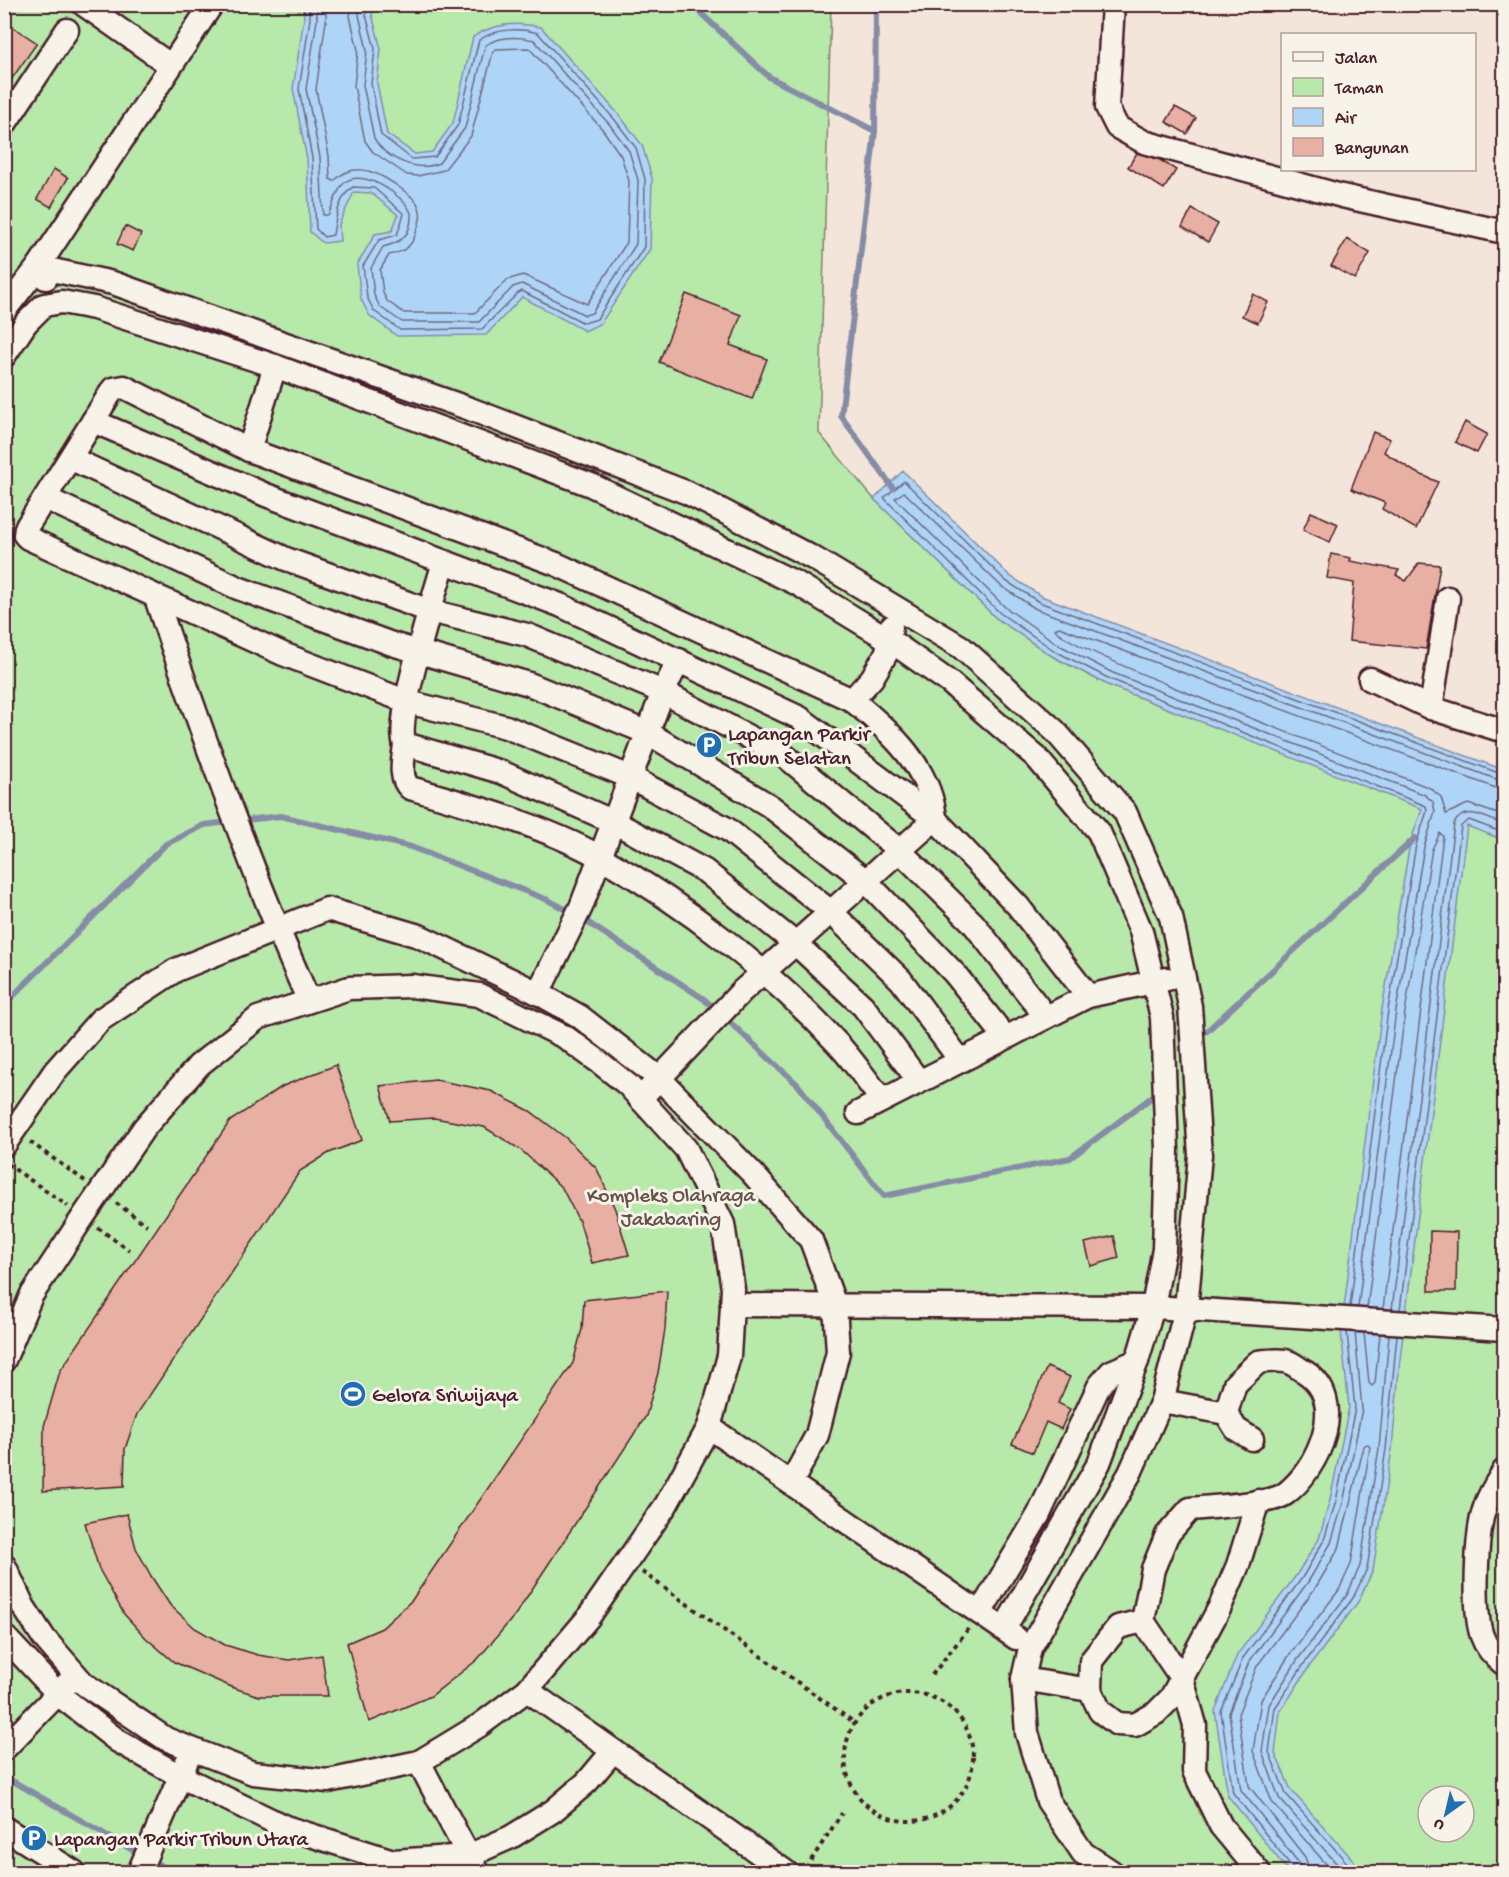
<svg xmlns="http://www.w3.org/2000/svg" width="1509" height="1877" viewBox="0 0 1509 1877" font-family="'Gochi Hand',sans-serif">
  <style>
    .green { fill: #b6e9aa; stroke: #80846a; stroke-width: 1.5; fill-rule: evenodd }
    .water { fill: #aed5f8; stroke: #868ca6; stroke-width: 1.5 }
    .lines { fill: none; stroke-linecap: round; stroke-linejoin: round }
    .shore { stroke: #72687d; stroke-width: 1.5 }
    .stream { stroke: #868ca6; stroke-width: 6 }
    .building { fill: #e8afa3; stroke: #4a1f2b; stroke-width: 1.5 }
    .minor-casing { stroke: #4a1f2b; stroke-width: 27 }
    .path { stroke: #4a1f2b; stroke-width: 4; stroke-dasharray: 4.5 4.5; stroke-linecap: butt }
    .minor { stroke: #f7f3e8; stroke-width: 22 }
    .labels { text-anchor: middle; stroke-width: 6; stroke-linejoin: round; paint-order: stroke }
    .poi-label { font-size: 21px; fill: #4a1f2b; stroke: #f7f3e8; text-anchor: start }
    .park-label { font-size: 21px; fill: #65524b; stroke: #f7f3e8 }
  </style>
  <rect width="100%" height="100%" fill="#f4e5da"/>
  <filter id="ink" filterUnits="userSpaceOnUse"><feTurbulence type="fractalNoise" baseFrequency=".0167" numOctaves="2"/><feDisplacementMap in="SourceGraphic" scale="12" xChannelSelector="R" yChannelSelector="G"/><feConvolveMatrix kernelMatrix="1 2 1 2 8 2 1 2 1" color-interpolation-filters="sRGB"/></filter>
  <g filter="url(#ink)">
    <path class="green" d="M5,5h826l-12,428 55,66 122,119 56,38 56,29 396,155v1032h-1499zM1428,1796h36v36h-36z"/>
    <g class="water">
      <path d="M303,5h72l-3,9 9,35 -4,34 10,51 28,20 17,-2 21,-29 20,-86c21,-14 44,-15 68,-10l79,89 22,29 10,33 -2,71 -49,74 -16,8 -63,-34 -36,38 -89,1 -28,-21 -8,-16 -4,-34 18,-31 17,-3 6,-16 -27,-22 -17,-1 -15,32 1,17 -17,2 -13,-11 -3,-73 -14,-70 11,-71z"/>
      <path d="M903,471l107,105 31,20 463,174v70l-37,-14 -67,533 -8,90 -19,121 -15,32 -49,65 -29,45 -5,41 16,37 64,72 3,10h-69l-61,-76 -13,-85 22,-56 60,-81 22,-35 11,-39 19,-93 -8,-76 41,-322 28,-166 12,-34 -314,-124 -56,-29 -56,-38 -122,-119z"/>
    </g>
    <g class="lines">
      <g class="shore">
        <path d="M309,4l1,15 -11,70 13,69 4,71 8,8 9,-2c2,-14 6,-40 20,-48l21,1 30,26 -7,21 -18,5 -16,26 4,31 7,14 26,19 82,-1 35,-35 5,-3 62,32 13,-4 47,-72 1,-68 -9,-31 -21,-28 -77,-87c-19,-6 -43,-4 -59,7l-21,85 -23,32 -23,2 -31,-24 -10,-51 4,-35 -9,-34 3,-11"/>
        <path d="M317,4v16l-11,69 14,68 3,58h5c5,-9 9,-26 17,-33 18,-14 60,14 66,31 1,22 -9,29 -28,34l-12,21 3,27 6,12 22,15h77l34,-35 9,-3 63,31 7,-2 44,-69 2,-64 -9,-29 -19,-26 -76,-85c-15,-4 -37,-4 -49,6l-20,82 -26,35c-21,10 -54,-4 -65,-25l-11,-53 4,-35 -8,-35 2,-11"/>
        <path d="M326,4v17l-10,68 13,67 1,23 4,2c22,-23 49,-6 69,9 8,6 15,11 17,21 2,8 -2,15 -4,22 -5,15 -13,19 -27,22l-9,15 3,23 4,8 17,12h71l32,-33 16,-5 64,29 40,-62 2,-61 -8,-25 -18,-26 -74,-82 -33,1 -3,3 -22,84 -27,34 -26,6 -11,-1 -34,-23 -8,-11 -11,-55 4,-36 -8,-34 2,-12"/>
        <path d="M1504,791l-445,-164 -4,2c10,22 329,140 375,159l11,9 5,17 22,-10 36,12"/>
        <path d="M1350,1307l38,-297 28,-165 11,-34 -1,-5 -316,-127 -55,-28 -55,-38 -116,-115 20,-17 102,100 33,21 465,173"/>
        <path d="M1358,1307l38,-296 28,-164 11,-35 -2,-10 -8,-7 -312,-122 -54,-28 -54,-38 -110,-109 9,-6 97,94 35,23 468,173"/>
        <path d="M1367,1308l38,-296 27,-163 8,-16 3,3 -60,473"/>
        <path d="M1392,1309l62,-485c10,-21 35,-5 50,1"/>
        <path d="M1400,1310l61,-484 8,-6 35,13"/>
        <path d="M1364,1333l5,50 3,3 3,-3 5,-49"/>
        <path d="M1293,1872l-1,-5 -59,-74 -12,-81 22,-54 59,-80 22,-38 12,-39 19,-93 -8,-76"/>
        <path d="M1301,1872l-3,-10 -57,-72 -12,-77 20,-51 59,-80 23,-39 12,-40 19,-94 -7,-77"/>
        <path d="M1310,1872l-5,-15 -56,-71 -11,-72 19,-48 59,-79 23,-39 25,-102 3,-2 3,3 -19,117 -12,26 -49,64 -29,46 -8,51 19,51 61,70"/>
        <path d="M1344,1872l-65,-74 -17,-47 7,-46 29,-46 49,-64 13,-29 19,-118 10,-113"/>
        <path d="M1352,1872l-3,-7 -63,-71 -17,-42 6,-44 29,-44 49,-66 14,-29 19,-120 11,-114"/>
      </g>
      <g class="stream">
        <path d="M691,4l78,73 106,54"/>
        <path d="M876,4l-1,127 -34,285 52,72"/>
        <path d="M581,918l123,81 12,11"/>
        <path d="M4,1005l162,-161 38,-19 77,-9 130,31 137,53 24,13"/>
        <path d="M724,1017l74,68 86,111 186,-38 82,-61"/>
        <path d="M1207,1031l208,-193"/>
        <path d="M4,1776l137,79"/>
        <path d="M150,1860l23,12"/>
      </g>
    </g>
    <g class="building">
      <path d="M4,21l33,22 -33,47z"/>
      <path d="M1175,107l21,11 -9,16 -21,-12z"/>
      <path d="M1137,153l23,7 16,10 -12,19 -36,-22z"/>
      <path d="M54,169l14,9 -17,29 -14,-8z"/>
      <path d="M1192,209l26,15 -10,18 -26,-15z"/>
      <path d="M125,226l16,8 -8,17 -16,-7z"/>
      <path d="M1347,239l23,14 -15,26 -24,-13z"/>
      <path d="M686,294l55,21 -11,30 37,14 -15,40 -93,-37z"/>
      <path d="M1253,294l15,8 -10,21 -16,-7z"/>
      <path d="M1465,422l22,12 -10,19 -22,-11z"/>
      <path d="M1373,432l17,7 -6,13 31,20 23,10 -22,47 -34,-20 3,-6 -34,-14z"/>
      <path d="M1311,512l27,12 -8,18 -27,-12z"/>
      <path d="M1331,554l20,4 -1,3 49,9 -3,5 10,6 13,-18 21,2 -14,84 -77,-8 5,-58 -27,-5z"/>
      <path d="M336,1065l26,75 -33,13 -29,18 -163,243 -12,35 -1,37 -81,5 1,-65 16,-55 170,-250 53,-35z"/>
      <path d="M436,1080l55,11 39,20 36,27 31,31 18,40 14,46 -37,8 -12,-40 -18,-35 -41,-38 -37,-23 -50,-9 -44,3 -10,-35z"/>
      <path d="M1430,1231l27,1 -1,59h-27z"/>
      <path d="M1114,1236l5,22 -28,8 -6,-23z"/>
      <path d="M667,1291l-2,38 -7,44 -12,43 -131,199 -38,45 -46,36 -62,26 -22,-79 35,-15 30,-28 161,-237 9,-34 2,-29z"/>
      <path d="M1047,1367l23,10 -12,26 12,6 -9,20 -15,-7 -13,31 -21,-9z"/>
      <path d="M127,1514l9,34 15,28 19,29 25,23 30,17 33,10 31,5 33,-5 6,41h-69l-25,-8 -60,-26 -28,-24 -22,-24 -25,-45 -14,-46z"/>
    </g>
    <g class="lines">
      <defs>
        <g id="minor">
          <path d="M83,4l87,61"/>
          <path d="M1113,4l-6,103 10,20 27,15 198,54 162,36"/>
          <path d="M4,125l63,-95"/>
          <path d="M46,278l-8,-11 174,-263"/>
          <path d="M4,311l34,-44 75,16 357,126 218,84 127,66 146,88 94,84 70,81 46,105 19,89 10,149 -14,154 -24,92 -32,72 -100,175 -7,31 4,54 21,68 35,52 29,19"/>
          <path d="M4,356l22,-33 18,-18 18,-3 32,6 181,58 316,119 207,99 90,55 61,43 87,75 63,75 42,99 21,86 5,133 -3,99 -11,58 -16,54 -38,102 -95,166"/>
          <path d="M93,421l20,-32 11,-2 125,63 307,114 296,136c38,31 79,68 83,119l-193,172 -102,108"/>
          <path d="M249,450l26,-84"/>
          <path d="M72,459l214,100 144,52 97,24 136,57 122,64 115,95 73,72 73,94"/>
          <path d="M45,498l193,90 154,56 137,40 119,49 122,73 96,75 89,93 50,63"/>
          <path d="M444,562c-9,31 -50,159 -39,182l96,28 113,50 91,49 91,73 67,62 55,74"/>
          <path d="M156,598c46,136 94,270 152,401"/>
          <path d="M1370,679l61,29 73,23"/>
          <path d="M852,700l20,-22 15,-26 4,-25"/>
          <path d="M1431,708l17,-110"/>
          <path d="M405,744c-1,13 -7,34 5,44 63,18 135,38 192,70 85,48 168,113 235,185 16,17 30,38 45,57"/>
          <path d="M538,993l43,-86 82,-215 16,-32"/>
          <path d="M1088,996l79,-17"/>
          <path d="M858,1113l230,-117 -70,-90 -83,-87 -135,-101 -240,-113 -294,-110 -173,-74 -67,107 -1,7 3,3 255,116 125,48 98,25 124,50 97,52 104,83 70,68 59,80"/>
          <path d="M4,1145l51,-74 45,-51 76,-50 151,-61 92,27 119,57 41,23 80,62 94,96 58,66 24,65 3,47 -21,83 -26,48"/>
          <path d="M732,1305l421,2 351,22"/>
          <path d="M4,1360l27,-64 52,-79 61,-89 55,-63 59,-47 91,-30 63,-2 67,9 86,42 33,24 30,24 58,64 37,75 10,65 -4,67 -20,71 -43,78 -78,113 -61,72 -47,35 -61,37 -91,19 -75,-8 -87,-34 -82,-55 -40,-46 -21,-32 -19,-41"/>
          <path d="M1162,1401l64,12"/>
          <path d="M709,1427l307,211"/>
          <path d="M1252,1439l-16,-10 -10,-16 9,-29 23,-22c8,-1 19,-2 27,-1 7,1 14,8 20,11 44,28 14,97 -20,122 -13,10 -75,13 -95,15l-23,26 -14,34 -10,52 39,58 13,46 -1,46 27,55 38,46"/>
          <path d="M1504,1471c-7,11 -15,23 -19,36 -9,24 -12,105 -3,129 4,12 13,21 22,28"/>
          <path d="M980,1613l59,-99 60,-128 12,-14 26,-11"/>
          <path d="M1143,1621l-25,6 -27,34 -1,29 10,21 17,13 18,1 21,-12 15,-15 49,-91 18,-42 20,-64"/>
          <path d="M4,1636l54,58 60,47 62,35 105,51 108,34 75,-5 43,-19 42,-26 34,-29 26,-31"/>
          <path d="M1023,1679l67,11"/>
          <path d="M527,1690l259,182"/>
          <path d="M4,1749l64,-66"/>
          <path d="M419,1762l58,110"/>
          <path d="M4,1828l70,44"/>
          <path d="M139,1872l47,-109"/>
        </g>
      </defs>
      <use href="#minor" class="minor-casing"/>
      <g class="path">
        <path d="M30,1142l55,39"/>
        <path d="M7,1164l61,42"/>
        <path d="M116,1203l31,22"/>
        <path d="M98,1228l31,22"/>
        <path d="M642,1572l213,151"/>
        <path d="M932,1675l37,-47"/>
        <circle cx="909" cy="1757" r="64"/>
        <path d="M806,1868l36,-55"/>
      </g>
      <use href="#minor" class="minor"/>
    </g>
  </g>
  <defs>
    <symbol id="parking-disc" viewBox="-11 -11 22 22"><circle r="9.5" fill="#1f6fb2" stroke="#f7f3e8"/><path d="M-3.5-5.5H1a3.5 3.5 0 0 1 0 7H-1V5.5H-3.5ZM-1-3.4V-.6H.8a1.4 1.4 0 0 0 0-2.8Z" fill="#fff"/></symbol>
    <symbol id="stadium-disc" viewBox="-11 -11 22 22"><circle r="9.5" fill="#1f6fb2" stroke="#f7f3e8"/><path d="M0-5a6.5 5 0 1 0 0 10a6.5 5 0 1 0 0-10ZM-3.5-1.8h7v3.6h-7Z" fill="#fff"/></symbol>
  </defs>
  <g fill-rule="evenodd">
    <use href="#parking-disc" x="694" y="730" width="30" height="30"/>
    <use href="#stadium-disc" x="338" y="1379" width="30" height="30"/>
    <use href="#parking-disc" x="19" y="1823" width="30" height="30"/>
  </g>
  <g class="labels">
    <g class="poi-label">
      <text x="728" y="740">Lapangan Parkir<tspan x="728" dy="24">Tribun Selatan</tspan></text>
      <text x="372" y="1401">Gelora Sriwijaya</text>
      <text x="54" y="1845">Lapangan Parkir Tribun Utara</text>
    </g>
    <g class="park-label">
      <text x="671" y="1201">Kompleks Olahraga<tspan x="671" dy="24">Jakabaring</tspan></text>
    </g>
  </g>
  <rect width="1509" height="1877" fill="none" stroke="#f7f3e8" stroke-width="24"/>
  <rect x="12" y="12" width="1485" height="1853" fill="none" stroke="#4a1f2b" stroke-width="2" filter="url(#ink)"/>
  <rect x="1281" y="33" width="195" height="138" fill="#f7f3e8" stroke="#b29e9c" stroke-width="1.5"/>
  <rect x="1293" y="52" width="30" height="9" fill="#f7f3e8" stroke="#b29e9c" stroke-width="1.5"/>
  <text x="1335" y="63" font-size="18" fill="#4a1f2b">Jalan</text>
  <rect x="1293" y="78" width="30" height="18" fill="#b6e9aa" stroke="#b29e9c" stroke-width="1.5"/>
  <text x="1335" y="93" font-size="18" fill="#4a1f2b">Taman</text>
  <rect x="1293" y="108" width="30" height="18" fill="#aed5f8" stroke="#b29e9c" stroke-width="1.5"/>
  <text x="1335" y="123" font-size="18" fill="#4a1f2b">Air</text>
  <rect x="1293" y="138" width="30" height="18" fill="#e8afa3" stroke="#b29e9c" stroke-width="1.5"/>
  <text x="1335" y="153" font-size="18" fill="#4a1f2b">Bangunan</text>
  <g transform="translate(1446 1814) rotate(214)"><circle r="28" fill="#f7f3e8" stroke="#b29e9c" stroke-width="1.5"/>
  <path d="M0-4.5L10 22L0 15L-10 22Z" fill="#1f6fb2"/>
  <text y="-9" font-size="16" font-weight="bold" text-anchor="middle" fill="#4a1f2b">U</text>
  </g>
</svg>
